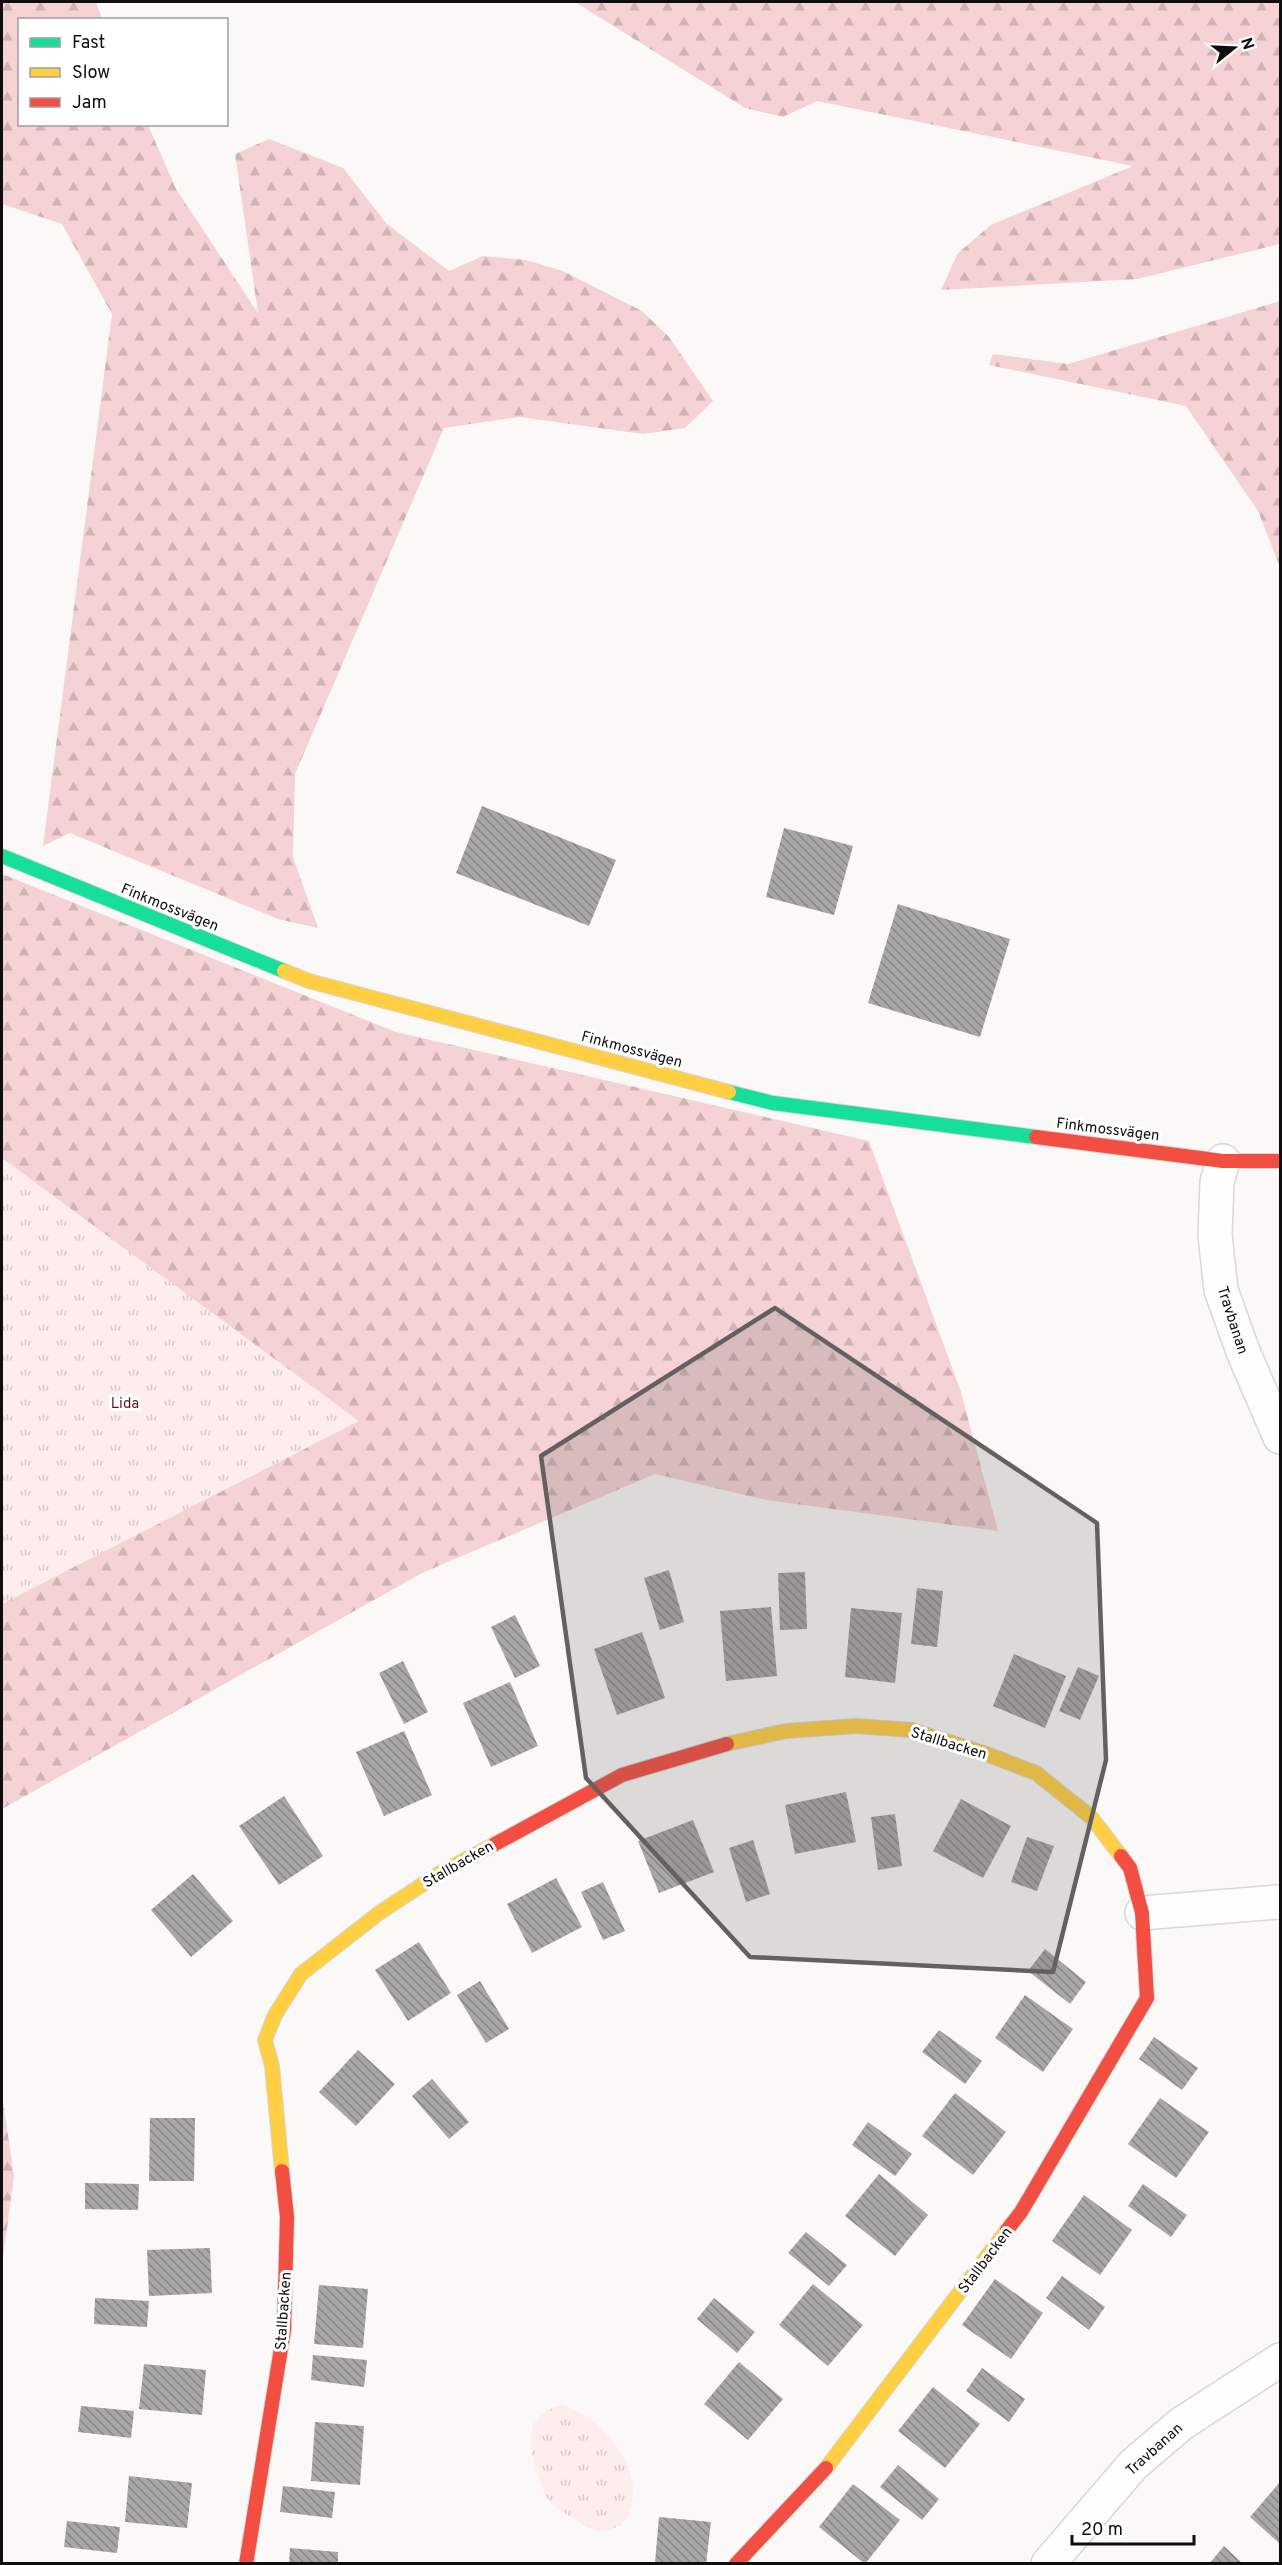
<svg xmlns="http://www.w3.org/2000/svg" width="1282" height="2565" viewBox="0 0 1282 2565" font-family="Overpass,sans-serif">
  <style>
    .forest { fill: url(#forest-firs) }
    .park { fill: url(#park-tufts) }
    .building { fill: url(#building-back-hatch) }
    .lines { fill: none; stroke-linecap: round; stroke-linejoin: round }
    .street-casing { stroke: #d8d7d6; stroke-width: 36 }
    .fast-casing { stroke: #d8d7d6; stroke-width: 16 }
    .slow-casing { stroke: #d8d7d6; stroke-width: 16 }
    .jam-casing { stroke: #d8d7d6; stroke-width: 16 }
    .street { stroke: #fefefe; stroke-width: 33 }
    .fast { stroke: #16e098; stroke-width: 14 }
    .slow { stroke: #ffcf43; stroke-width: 14 }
    .jam { stroke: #f24e42; stroke-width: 14 }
    .marked { fill: #626060; fill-opacity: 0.2; stroke: #626060; stroke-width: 4.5; stroke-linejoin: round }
    .labels { text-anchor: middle; stroke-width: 6; stroke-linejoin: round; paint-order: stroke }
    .street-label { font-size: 15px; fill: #0f0e0e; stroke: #fff }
    .park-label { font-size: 15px; fill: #5e1721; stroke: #fff }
  </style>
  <defs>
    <pattern id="forest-firs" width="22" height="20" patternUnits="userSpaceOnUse" patternTransform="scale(1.5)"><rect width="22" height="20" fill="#f5d2d3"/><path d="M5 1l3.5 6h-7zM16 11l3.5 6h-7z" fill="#d1b3b4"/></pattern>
    <pattern id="park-tufts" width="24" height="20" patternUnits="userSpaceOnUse" patternTransform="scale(1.5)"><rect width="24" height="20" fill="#fdeded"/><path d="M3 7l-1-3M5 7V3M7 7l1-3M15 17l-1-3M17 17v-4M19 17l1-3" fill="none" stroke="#d8caca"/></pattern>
    <pattern id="building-back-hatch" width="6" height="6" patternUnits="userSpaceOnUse" patternTransform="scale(1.5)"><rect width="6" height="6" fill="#a8a6a6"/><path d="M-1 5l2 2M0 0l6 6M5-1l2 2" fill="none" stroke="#878686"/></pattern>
  </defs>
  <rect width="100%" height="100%" fill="#fbf9f8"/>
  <g class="forest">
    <path d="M2,2h94l6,17 -82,1v104l128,1 28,64 82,124 -23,-159 34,-15 74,29 44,56 62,47 34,-15 43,4 37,11 79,40 27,26 44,64 -28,27 -42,6 -124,-17 -75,11 -149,346 -2,83 25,71 -40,-9 -208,-86 -27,13 69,-532 -50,-90 -60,-20z"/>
    <path d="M578,2h702v242l-143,35 -196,11 17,-37 33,-28 142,-59 -316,-65 -34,16 -38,-9 -167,-104z"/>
    <path d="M1280,301v266l-22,-56 -72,-105 -197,-41 4,-11 75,10z"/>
    <path d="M2,874l394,158 473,109 92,251 37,139 -232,-31 -111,-26 -233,99 -420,236z"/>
    <path d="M2,2095l12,81 -12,89z"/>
  </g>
  <g class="park">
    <path d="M2,1158l357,263 -357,183z"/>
    <path d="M562,2405c38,12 79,57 70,99 -2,11 -7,20 -18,24 -4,1 -9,3 -13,3 -11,0 -48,-24 -54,-33 -4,-5 -5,-15 -8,-21 -11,-32 -17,-62 23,-72z"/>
  </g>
  <g class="building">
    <path d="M482,806l134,54 -27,66 -133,-53z"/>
    <path d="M784,828l69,18 -19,69 -68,-18z"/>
    <path d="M898,904l112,35 -30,98 -112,-34z"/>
    <path d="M669,1570l15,52 -24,8 -16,-52z"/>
    <path d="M805,1572l2,57 -27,1 -2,-57z"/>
    <path d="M917,1588l26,3 -6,56 -26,-3z"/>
    <path d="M771,1607l6,69 -51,5 -6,-70z"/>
    <path d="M851,1608l51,5 -7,70 -50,-6z"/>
    <path d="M515,1615l25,51 -25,12 -24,-51z"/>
    <path d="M642,1632l23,66 -48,17 -23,-66z"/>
    <path d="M1014,1654l52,22 -21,52 -52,-22z"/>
    <path d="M403,1661l25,51 -24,12 -25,-51z"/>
    <path d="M1078,1667l21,9 -19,44 -21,-9z"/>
    <path d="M510,1682l28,64 -47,21 -28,-64z"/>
    <path d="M404,1731l28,64 -48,21 -28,-64z"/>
    <path d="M846,1792l10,50 -61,12 -10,-49z"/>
    <path d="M284,1796l39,60 -44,29 -40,-59z"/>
    <path d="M961,1799l50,27 -28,52 -50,-27z"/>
    <path d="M895,1814l7,52 -24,4 -7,-53z"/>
    <path d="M693,1820l21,52 -55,21 -21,-52z"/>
    <path d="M1027,1837l27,9 -17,45 -26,-9z"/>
    <path d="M753,1840l17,54 -24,8 -17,-54z"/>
    <path d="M193,1874l40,47 -42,36 -40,-47z"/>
    <path d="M556,1878l26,49 -50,26 -25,-49z"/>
    <path d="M603,1882l22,49 -22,9 -22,-48z"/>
    <path d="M419,1942l32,51 -43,28 -33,-51z"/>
    <path d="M1045,1949l41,33 -16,22 -42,-33z"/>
    <path d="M480,1981l29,48 -23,14 -29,-48z"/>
    <path d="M1025,1995l48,34 -30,43 -48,-34z"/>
    <path d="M939,2030l43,31 -17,23 -43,-32z"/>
    <path d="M1154,2037l44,31 -16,22 -43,-31z"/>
    <path d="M358,2050l37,34 -39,42 -37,-34z"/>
    <path d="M432,2079l37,43 -20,17 -37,-43z"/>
    <path d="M955,2093l51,39 -33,43 -51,-39z"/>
    <path d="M1160,2098l49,34 -33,46 -48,-34z"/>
    <path d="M150,2118h45l-1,63h-45z"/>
    <path d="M868,2122l44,32 -17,22 -43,-31z"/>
    <path d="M879,2174l49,41 -33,41 -50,-40z"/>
    <path d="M85,2183l54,1 -1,26 -53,-1z"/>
    <path d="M1143,2184l44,31 -16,22 -43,-31z"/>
    <path d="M1084,2195l48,35 -32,45 -48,-34z"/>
    <path d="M806,2232l41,33 -18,21 -41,-33z"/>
    <path d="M210,2248l2,45 -63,3 -2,-46z"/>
    <path d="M1062,2276l43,31 -16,23 -43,-32z"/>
    <path d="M995,2279l48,34 -32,46 -49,-34z"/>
    <path d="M813,2284l50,41 -35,41 -49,-41z"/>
    <path d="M319,2285l49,4 -5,59 -49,-4z"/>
    <path d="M95,2298l54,3 -2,26 -53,-3z"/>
    <path d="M714,2298l41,34 -18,21 -40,-34z"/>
    <path d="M313,2355l54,5 -3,27 -53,-7z"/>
    <path d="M739,2362l44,37 -35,41 -44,-36z"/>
    <path d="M144,2364l62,6 -4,45 -63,-6z"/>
    <path d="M982,2368l43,31 -16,23 -43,-31z"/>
    <path d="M933,2387l47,37 -35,44 -47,-37z"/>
    <path d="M81,2406l53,5 -3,27 -53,-6z"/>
    <path d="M315,2422l49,4 -4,59 -49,-4z"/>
    <path d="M898,2465l41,34 -17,21 -42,-33z"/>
    <path d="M129,2476l63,7 -5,45 -62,-6z"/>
    <path d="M1280,2482v62l-30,-27z"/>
    <path d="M853,2484l47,36 -35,44 -46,-37z"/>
    <path d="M283,2486l52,6 -3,26 -52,-6z"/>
    <path d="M659,2517l52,5 -5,42 -51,-2z"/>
    <path d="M67,2521l53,6 -3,26 -53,-6z"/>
    <path d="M1224,2546l19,18h-34z"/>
    <path d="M290,2548l48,4v12h-49z"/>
  </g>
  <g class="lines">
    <defs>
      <g id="street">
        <path d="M1223,1161l-6,21 -2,53 6,55 23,64 36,83"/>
        <path d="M1142,1913l136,-11"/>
        <path d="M1048,2564l85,-99 48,-41 99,-64"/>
      </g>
      <g id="fast">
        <path d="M2,856l282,115"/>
        <path d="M729,1092l44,11 263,34"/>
      </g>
      <g id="slow">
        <path d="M284,971l25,10 420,111"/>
        <path d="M727,1744l59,-13 70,-5 56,4 72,23 52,20 55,44 30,39"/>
        <path d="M282,2171l-10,-105 -7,-26 10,-25 26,-41 78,-61 61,-40 55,-29"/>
        <path d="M826,2468l181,-238"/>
      </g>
      <g id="jam">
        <path d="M1036,1137l187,24h57"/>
        <path d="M495,1844l127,-69 105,-31"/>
        <path d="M1007,2230l14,-18 126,-214 -5,-85 -12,-45 -9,-12"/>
        <path d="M246,2564l38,-234 3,-113 -5,-46"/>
        <path d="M736,2564l90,-96"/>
      </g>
    </defs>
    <use href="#street" class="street-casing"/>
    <use href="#fast" class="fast-casing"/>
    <use href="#slow" class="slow-casing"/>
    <use href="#jam" class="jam-casing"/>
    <use href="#street" class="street"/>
    <use href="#fast" class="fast"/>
    <use href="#slow" class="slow"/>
    <use href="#jam" class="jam"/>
  </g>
  <path class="marked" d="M775,1308l322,215 9,237 -53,212 -303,-15 -164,-179 -45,-322z"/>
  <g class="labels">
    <g class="street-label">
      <text transform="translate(170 907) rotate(22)" y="5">Finkmossvägen</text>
      <text transform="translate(632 1049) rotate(15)" y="5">Finkmossvägen</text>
      <text transform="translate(1108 1129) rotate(7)" y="5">Finkmossvägen</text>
      <text transform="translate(1233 1320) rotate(72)" y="5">Travbanan</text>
      <text transform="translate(949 1743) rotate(17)" y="5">Stallbacken</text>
      <text transform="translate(458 1864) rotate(-30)" y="5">Stallbacken</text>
      <text transform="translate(985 2260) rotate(-53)" y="5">Stallbacken</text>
      <text transform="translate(283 2311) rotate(-86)" y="5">Stallbacken</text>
      <text transform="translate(1154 2449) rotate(-42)" y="5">Travbanan</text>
    </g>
    <g class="park-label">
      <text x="125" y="1408">Lida</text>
    </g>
  </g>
  <rect width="1282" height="2565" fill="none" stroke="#0f0e0e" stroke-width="6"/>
  <rect x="18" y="18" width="210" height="108" fill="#ffffff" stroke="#9f9f9f" stroke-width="1.5"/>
  <rect x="30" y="38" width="30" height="9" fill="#16e098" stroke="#9f9f9f" stroke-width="1.5"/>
  <text x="72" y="48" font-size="18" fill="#0f0e0e">Fast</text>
  <rect x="30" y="68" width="30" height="9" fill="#ffcf43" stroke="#9f9f9f" stroke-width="1.5"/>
  <text x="72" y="78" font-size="18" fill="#0f0e0e">Slow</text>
  <rect x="30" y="98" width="30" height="9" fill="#f24e42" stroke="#9f9f9f" stroke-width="1.5"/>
  <text x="72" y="108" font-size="18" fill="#0f0e0e">Jam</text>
  <g transform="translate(1234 48) rotate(72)" stroke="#ffffff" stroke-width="4.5" paint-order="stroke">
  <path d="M0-4.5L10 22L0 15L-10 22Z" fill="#0f0e0e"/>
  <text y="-9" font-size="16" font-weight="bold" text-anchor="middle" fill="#0f0e0e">N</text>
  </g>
  <path d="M1072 2535v9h122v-9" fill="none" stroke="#0f0e0e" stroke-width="3"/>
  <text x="1081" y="2535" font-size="18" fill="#0f0e0e" stroke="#ffffff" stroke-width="4.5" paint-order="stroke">20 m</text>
</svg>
